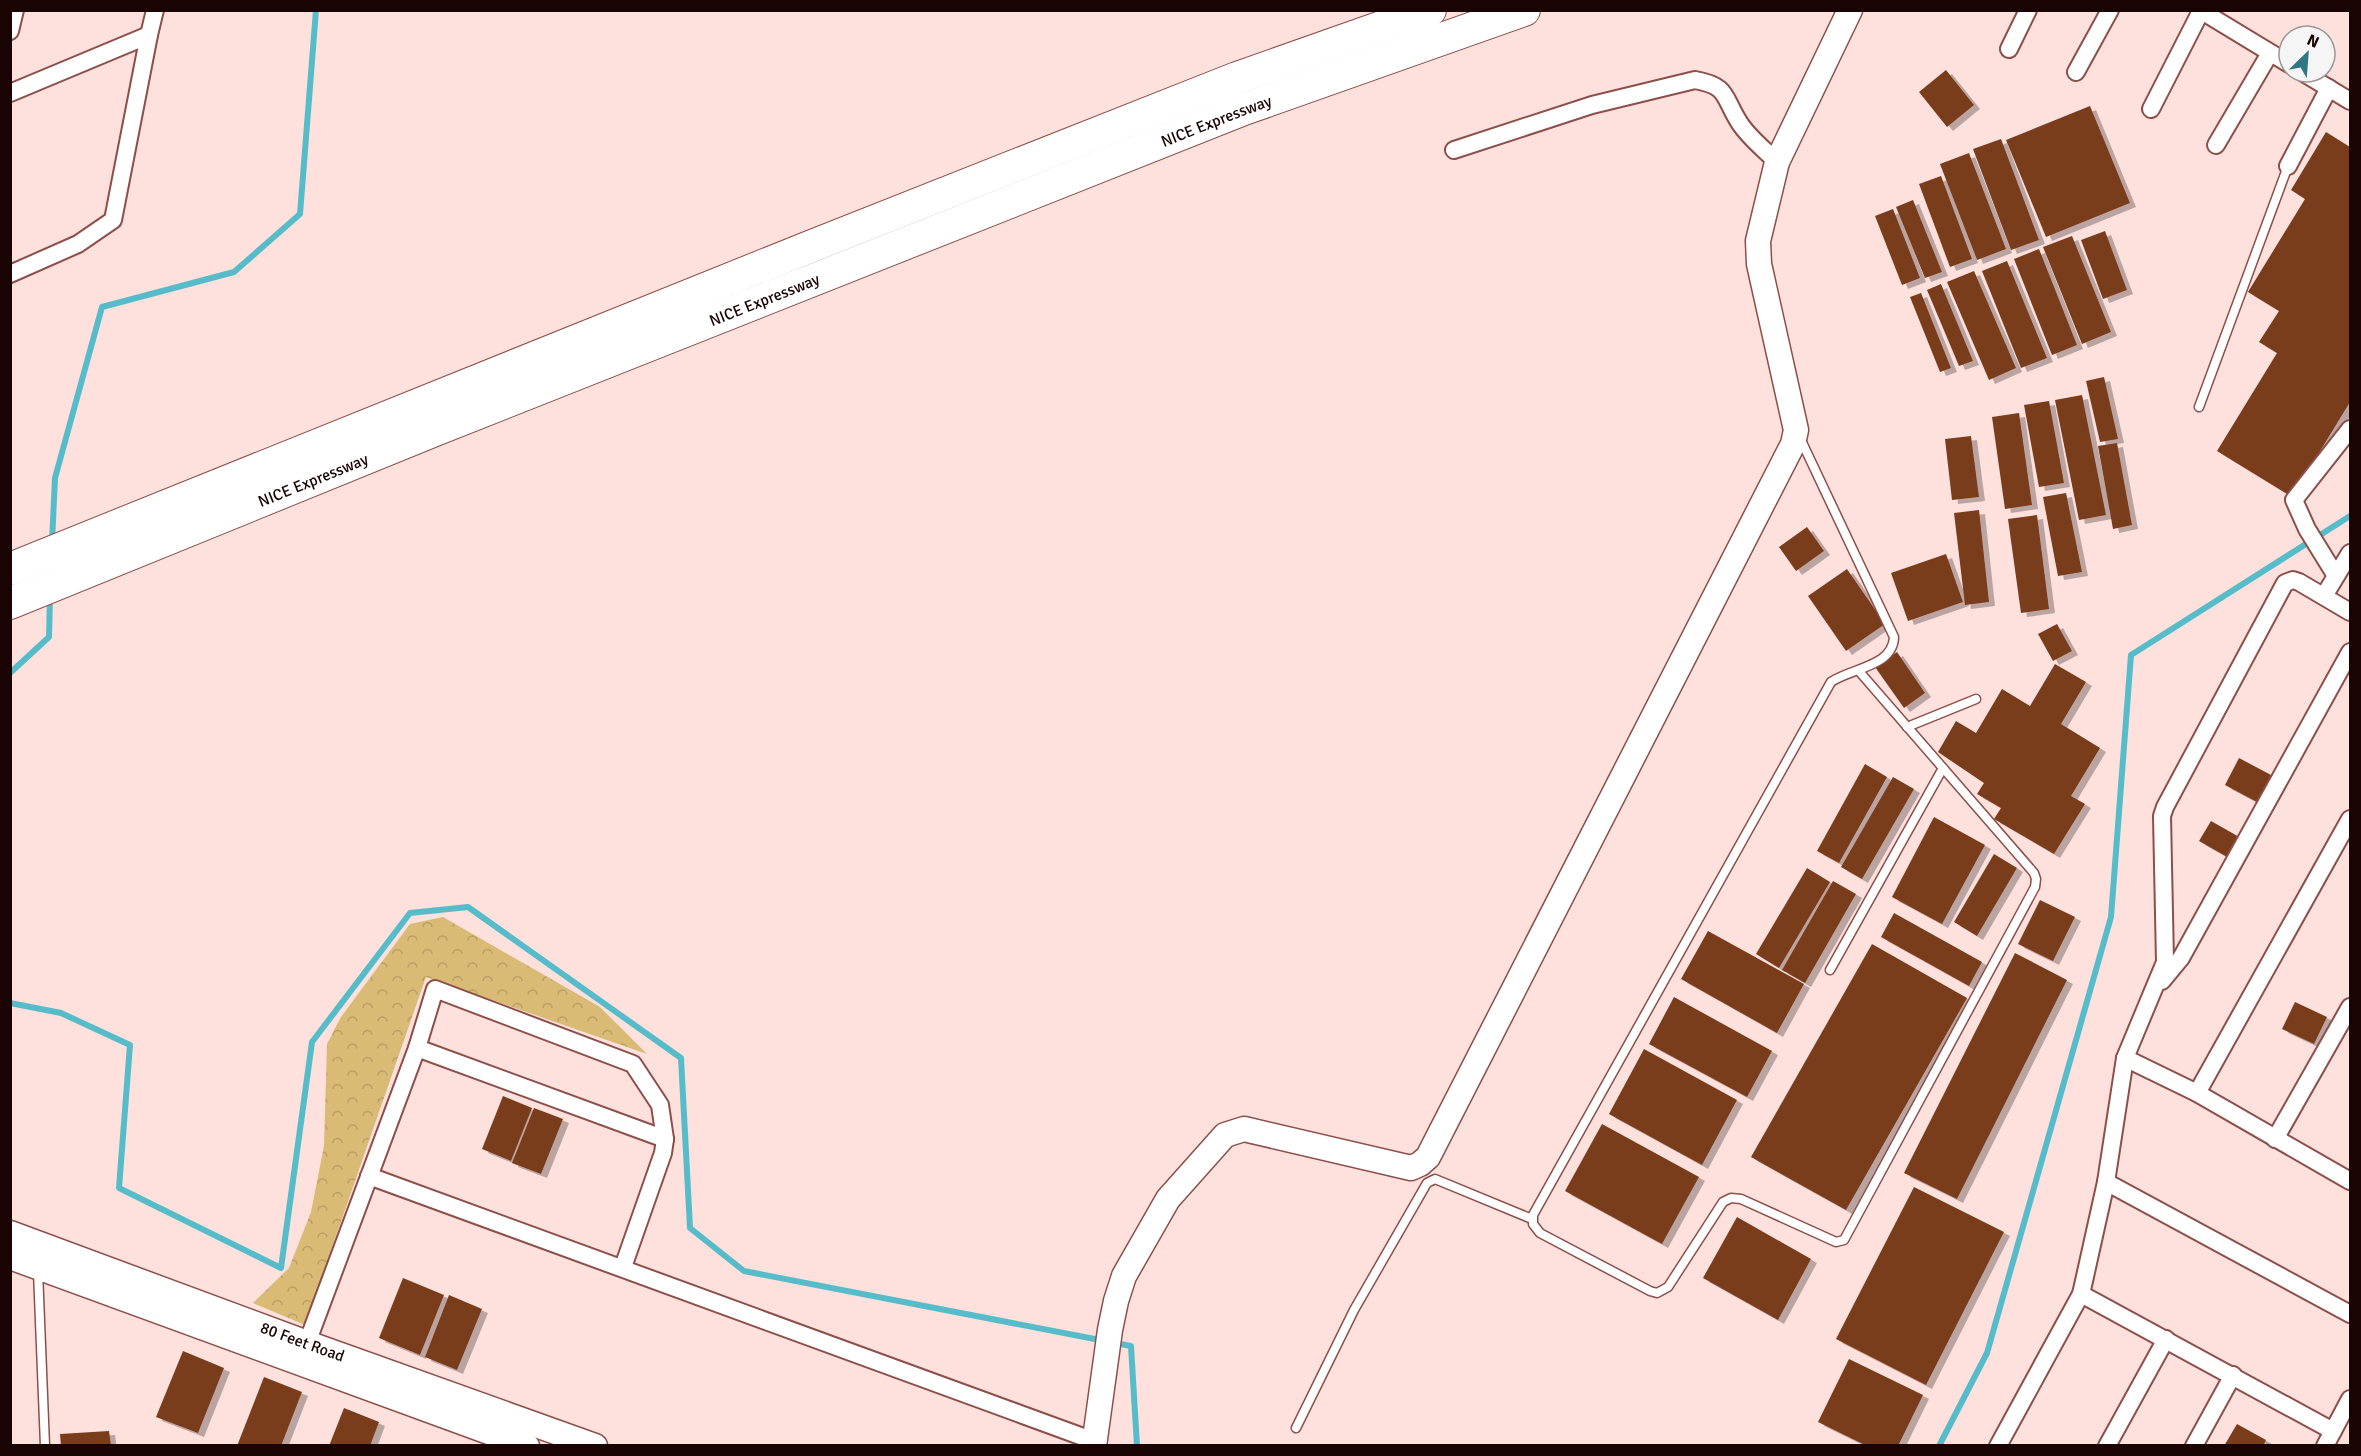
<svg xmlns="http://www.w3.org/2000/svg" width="2361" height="1456" viewBox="0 0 2361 1456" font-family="Signika,sans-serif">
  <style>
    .park { fill: url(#park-crowns) }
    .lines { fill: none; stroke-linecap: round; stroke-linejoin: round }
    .stream { stroke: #57bcc9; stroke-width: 6 }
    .building { fill: #793c1c; filter: url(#shadow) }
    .lane-casing { stroke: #8c4f49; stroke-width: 11 }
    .street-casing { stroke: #8c4f49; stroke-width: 20 }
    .secondary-casing { stroke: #8c4f49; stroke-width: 27 }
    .highway-casing { stroke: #8c4f49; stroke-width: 34 }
    .lane { stroke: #fff; stroke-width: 8 }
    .street { stroke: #fff; stroke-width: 16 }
    .secondary { stroke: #fff; stroke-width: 24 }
    .highway { stroke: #fff; stroke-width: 32 }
    .labels { text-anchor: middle; stroke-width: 6; stroke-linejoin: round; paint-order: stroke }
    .street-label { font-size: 16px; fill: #190403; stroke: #f5f5f5 }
  </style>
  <defs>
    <pattern id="park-crowns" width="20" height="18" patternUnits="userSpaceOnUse" patternTransform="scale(1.5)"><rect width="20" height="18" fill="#d9bb75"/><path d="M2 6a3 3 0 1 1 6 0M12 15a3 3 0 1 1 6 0" fill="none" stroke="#ba9f64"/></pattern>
    <filter id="shadow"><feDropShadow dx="6" dy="4" stdDeviation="0" flood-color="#0004"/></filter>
  </defs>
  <rect width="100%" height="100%" fill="#fee0dd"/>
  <path class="park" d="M443,917l157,90 47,47 -221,-77 -121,348 -52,-22 36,-35 22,-56 13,-66 3,-102 14,-27 69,-93z"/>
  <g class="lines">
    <g class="stream">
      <path d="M52,542l3,-64 47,-171 132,-35 66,-58 16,-204"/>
      <path d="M10,673l39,-36 1,-40"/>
      <path d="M10,1003l51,10 69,32 -11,143 162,80 31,-226 98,-129 58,-6 213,151 9,170 54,43 361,70"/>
      <path d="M1115,1343l16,3 6,100"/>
      <path d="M1939,1446l48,-93 124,-436 20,-262 219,-139"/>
    </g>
  </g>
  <g class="building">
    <path d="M1946,70l28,35 -27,22 -28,-35z"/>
    <path d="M2090,106l40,97 -84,34 -40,-97z"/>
    <path d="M2326,132l24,15v255l-58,95 -75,-46 60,-98 -18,-11 20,-31 -31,-19 57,-93 -14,-9z"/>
    <path d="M2001,139l38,101 -28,10 -38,-101z"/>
    <path d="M1969,153l37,96 -29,11 -37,-96z"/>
    <path d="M1941,176l31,83 -22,8 -31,-83z"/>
    <path d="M1913,200l29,72 -17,6 -29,-71z"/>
    <path d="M1893,209l27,69 -18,7 -27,-69z"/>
    <path d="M2105,231l22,59 -24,9 -22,-59z"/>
    <path d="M2072,236l39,96 -29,12 -39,-97z"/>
    <path d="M2039,249l38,96 -25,10 -38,-96z"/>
    <path d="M2007,261l40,97 -26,10 -39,-97z"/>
    <path d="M1974,271l42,97 -27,12 -42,-98z"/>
    <path d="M1941,284l32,77 -14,5 -32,-76z"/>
    <path d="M1921,293l30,75 -11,4 -30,-75z"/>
    <path d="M2104,377l14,62 -18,3 -14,-61z"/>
    <path d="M2082,395l24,120 -27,5 -24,-120z"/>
    <path d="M2049,401l15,82 -25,4 -15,-82z"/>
    <path d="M2019,413l13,92 -27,4 -13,-92z"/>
    <path d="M1971,436l8,61 -27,3 -7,-61z"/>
    <path d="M2117,443l15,82 -19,4 -15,-83z"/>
    <path d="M2066,493l16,79 -24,4 -15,-79z"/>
    <path d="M1979,510l10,92 -24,3 -11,-92z"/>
    <path d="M2037,515l12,94 -28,4 -13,-94z"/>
    <path d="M1807,527l17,24 -28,20 -17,-24z"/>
    <path d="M1946,554l17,48 -55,19 -17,-48z"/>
    <path d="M1847,569l38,55 -39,27 -38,-55z"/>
    <path d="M2057,624l15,27 -19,10 -15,-27z"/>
    <path d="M1897,652l28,41 -21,15 -29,-41z"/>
    <path d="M2055,664l31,18 -25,42 39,24 -29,48 14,8 -31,50 -60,-35 7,-11 -24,-14 7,-11 -46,-31 18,-31 20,12 26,-44 28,17z"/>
    <path d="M2239,758l32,17 -14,27 -32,-17z"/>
    <path d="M1865,764l22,13 -48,86 -22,-12z"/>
    <path d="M1893,777l21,12 -52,90 -21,-12z"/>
    <path d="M1934,817l51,28 -43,79 -50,-27z"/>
    <path d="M2211,821l30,17 -12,20 -30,-17z"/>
    <path d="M1994,854l23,14 -40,68 -23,-14z"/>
    <path d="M1807,868l23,14 -51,86 -23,-14z"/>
    <path d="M1833,881l23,13 -51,89 -23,-13z"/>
    <path d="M2040,900l35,17 -22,44 -35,-17z"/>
    <path d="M1894,913l88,49 -13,24 -88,-49z"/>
    <path d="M1708,931l96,53 -27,49 -96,-54z"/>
    <path d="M1872,944l95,54 -121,212 -95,-53z"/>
    <path d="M2015,953l52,27 -110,219 -53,-26z"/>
    <path d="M1674,997l98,54 -25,46 -98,-53z"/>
    <path d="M2295,1002l32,15 -13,27 -32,-15z"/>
    <path d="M1644,1049l93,51 -35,65 -93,-51z"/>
    <path d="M503,1096l29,12 -21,53 -29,-12z"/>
    <path d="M534,1108l29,11 -22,55 -29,-11z"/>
    <path d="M1602,1124l97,53 -37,67 -97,-53z"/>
    <path d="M1914,1187l90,45 -78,153 -90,-46z"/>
    <path d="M1737,1217l74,42 -33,61 -75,-42z"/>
    <path d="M403,1278l41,17 -24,60 -41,-17z"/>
    <path d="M449,1295l33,14 -25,61 -32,-13z"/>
    <path d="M183,1351l41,17 -26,65 -42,-16z"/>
    <path d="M1849,1359l74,36 -25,51h-31l-49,-24z"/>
    <path d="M264,1377l38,15 -21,54h-44z"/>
    <path d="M344,1408l35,14 -9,24h-41z"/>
    <path d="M2237,1424l29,16 -3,6h-39z"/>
    <path d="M109,1431l2,15h-50l-1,-12z"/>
  </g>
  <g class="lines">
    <defs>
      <g id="lane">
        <path d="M2199,407l89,-241"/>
        <path d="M1800,438l94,199c-1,30 -43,31 -63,45l-298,533v9l7,9 110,58 7,2 11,-6 55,-85 8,-4 10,1 95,43 8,-2 191,-353 1,-8 -2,-6 -176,-203"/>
        <path d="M1907,727l69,-28"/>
        <path d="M1830,970l113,-202"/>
        <path d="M38,1271l7,175"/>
        <path d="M1296,1428l58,-118 73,-127 8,-4 97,40"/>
      </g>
      <g id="street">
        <path d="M2200,10l89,54"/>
        <path d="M10,31l5,-21"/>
        <path d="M149,35l6,-25"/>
        <path d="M2009,49l19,-39"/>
        <path d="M2076,72l34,-62"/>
        <path d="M2302,72l48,29"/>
        <path d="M10,93l139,-58 -36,185 -35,24 -68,30"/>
        <path d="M2151,109l50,-98"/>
        <path d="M2216,145l54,-92"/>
        <path d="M1454,150l138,-45 103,-25c34,6 28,17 44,42 9,15 26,28 38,40"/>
        <path d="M2288,166l41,-78"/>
        <path d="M2336,576l-29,-47 -13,-29 56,-71"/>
        <path d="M2324,596l26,-43"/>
        <path d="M2162,981l19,-23 169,-306"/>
        <path d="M417,1048l248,91"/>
        <path d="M2125,1058l72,35 153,88"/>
        <path d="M2197,1093l153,-274"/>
        <path d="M2275,1139l75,-132"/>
        <path d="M369,1176l725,265"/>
        <path d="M2106,1182l244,132"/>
        <path d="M2081,1294l252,137"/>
        <path d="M307,1343l110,-295 18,-59 198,75 27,41 5,34 -2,14 -40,114"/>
        <path d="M1998,1446l83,-152 3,-13 22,-99 19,-124 40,-96 -3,-146 3,-9 120,-224 8,-3 6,2 51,30"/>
        <path d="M2107,1446l59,-107"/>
        <path d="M2194,1446l39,-71"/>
        <path d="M2325,1446l25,-47"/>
      </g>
      <g id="secondary">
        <path id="s1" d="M10,1233l297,110 288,103"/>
        <path d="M10,1257l517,189"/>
        <path d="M1094,1446l16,-116 6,-29 8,-25 44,-77 57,-64 19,-6 167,39 9,-4 8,-7 365,-713 3,-14 -37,-166 -1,-23 19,-79 73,-152"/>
      </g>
      <g id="highway">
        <path d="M10,569l802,-323 425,-168 193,-68"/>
        <path id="s2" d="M10,603l425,-173 809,-321 280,-99"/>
      </g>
    </defs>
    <use href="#lane" class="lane-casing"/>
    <use href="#street" class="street-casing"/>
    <use href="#secondary" class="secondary-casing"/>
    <use href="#highway" class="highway-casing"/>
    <use href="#lane" class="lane"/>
    <use href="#street" class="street"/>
    <use href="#secondary" class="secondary"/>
    <use href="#highway" class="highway"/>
  </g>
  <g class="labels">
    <g class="street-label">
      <text dy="6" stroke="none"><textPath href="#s2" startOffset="1299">NICE Expressway</textPath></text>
      <text dy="6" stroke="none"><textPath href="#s2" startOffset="813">NICE Expressway</textPath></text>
      <text dy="6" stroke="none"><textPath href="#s2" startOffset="327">NICE Expressway</textPath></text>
      <text dy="6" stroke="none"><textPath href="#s1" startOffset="312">80 Feet Road</textPath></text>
    </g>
  </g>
  <rect width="2361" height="1456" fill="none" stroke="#190403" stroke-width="24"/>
  <g transform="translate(2307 54) rotate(25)"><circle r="28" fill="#f5f5f5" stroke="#9d9594" stroke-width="1.5"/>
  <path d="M0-4.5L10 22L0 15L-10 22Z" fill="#307881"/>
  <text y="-9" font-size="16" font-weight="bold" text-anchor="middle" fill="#190403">N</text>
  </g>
</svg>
